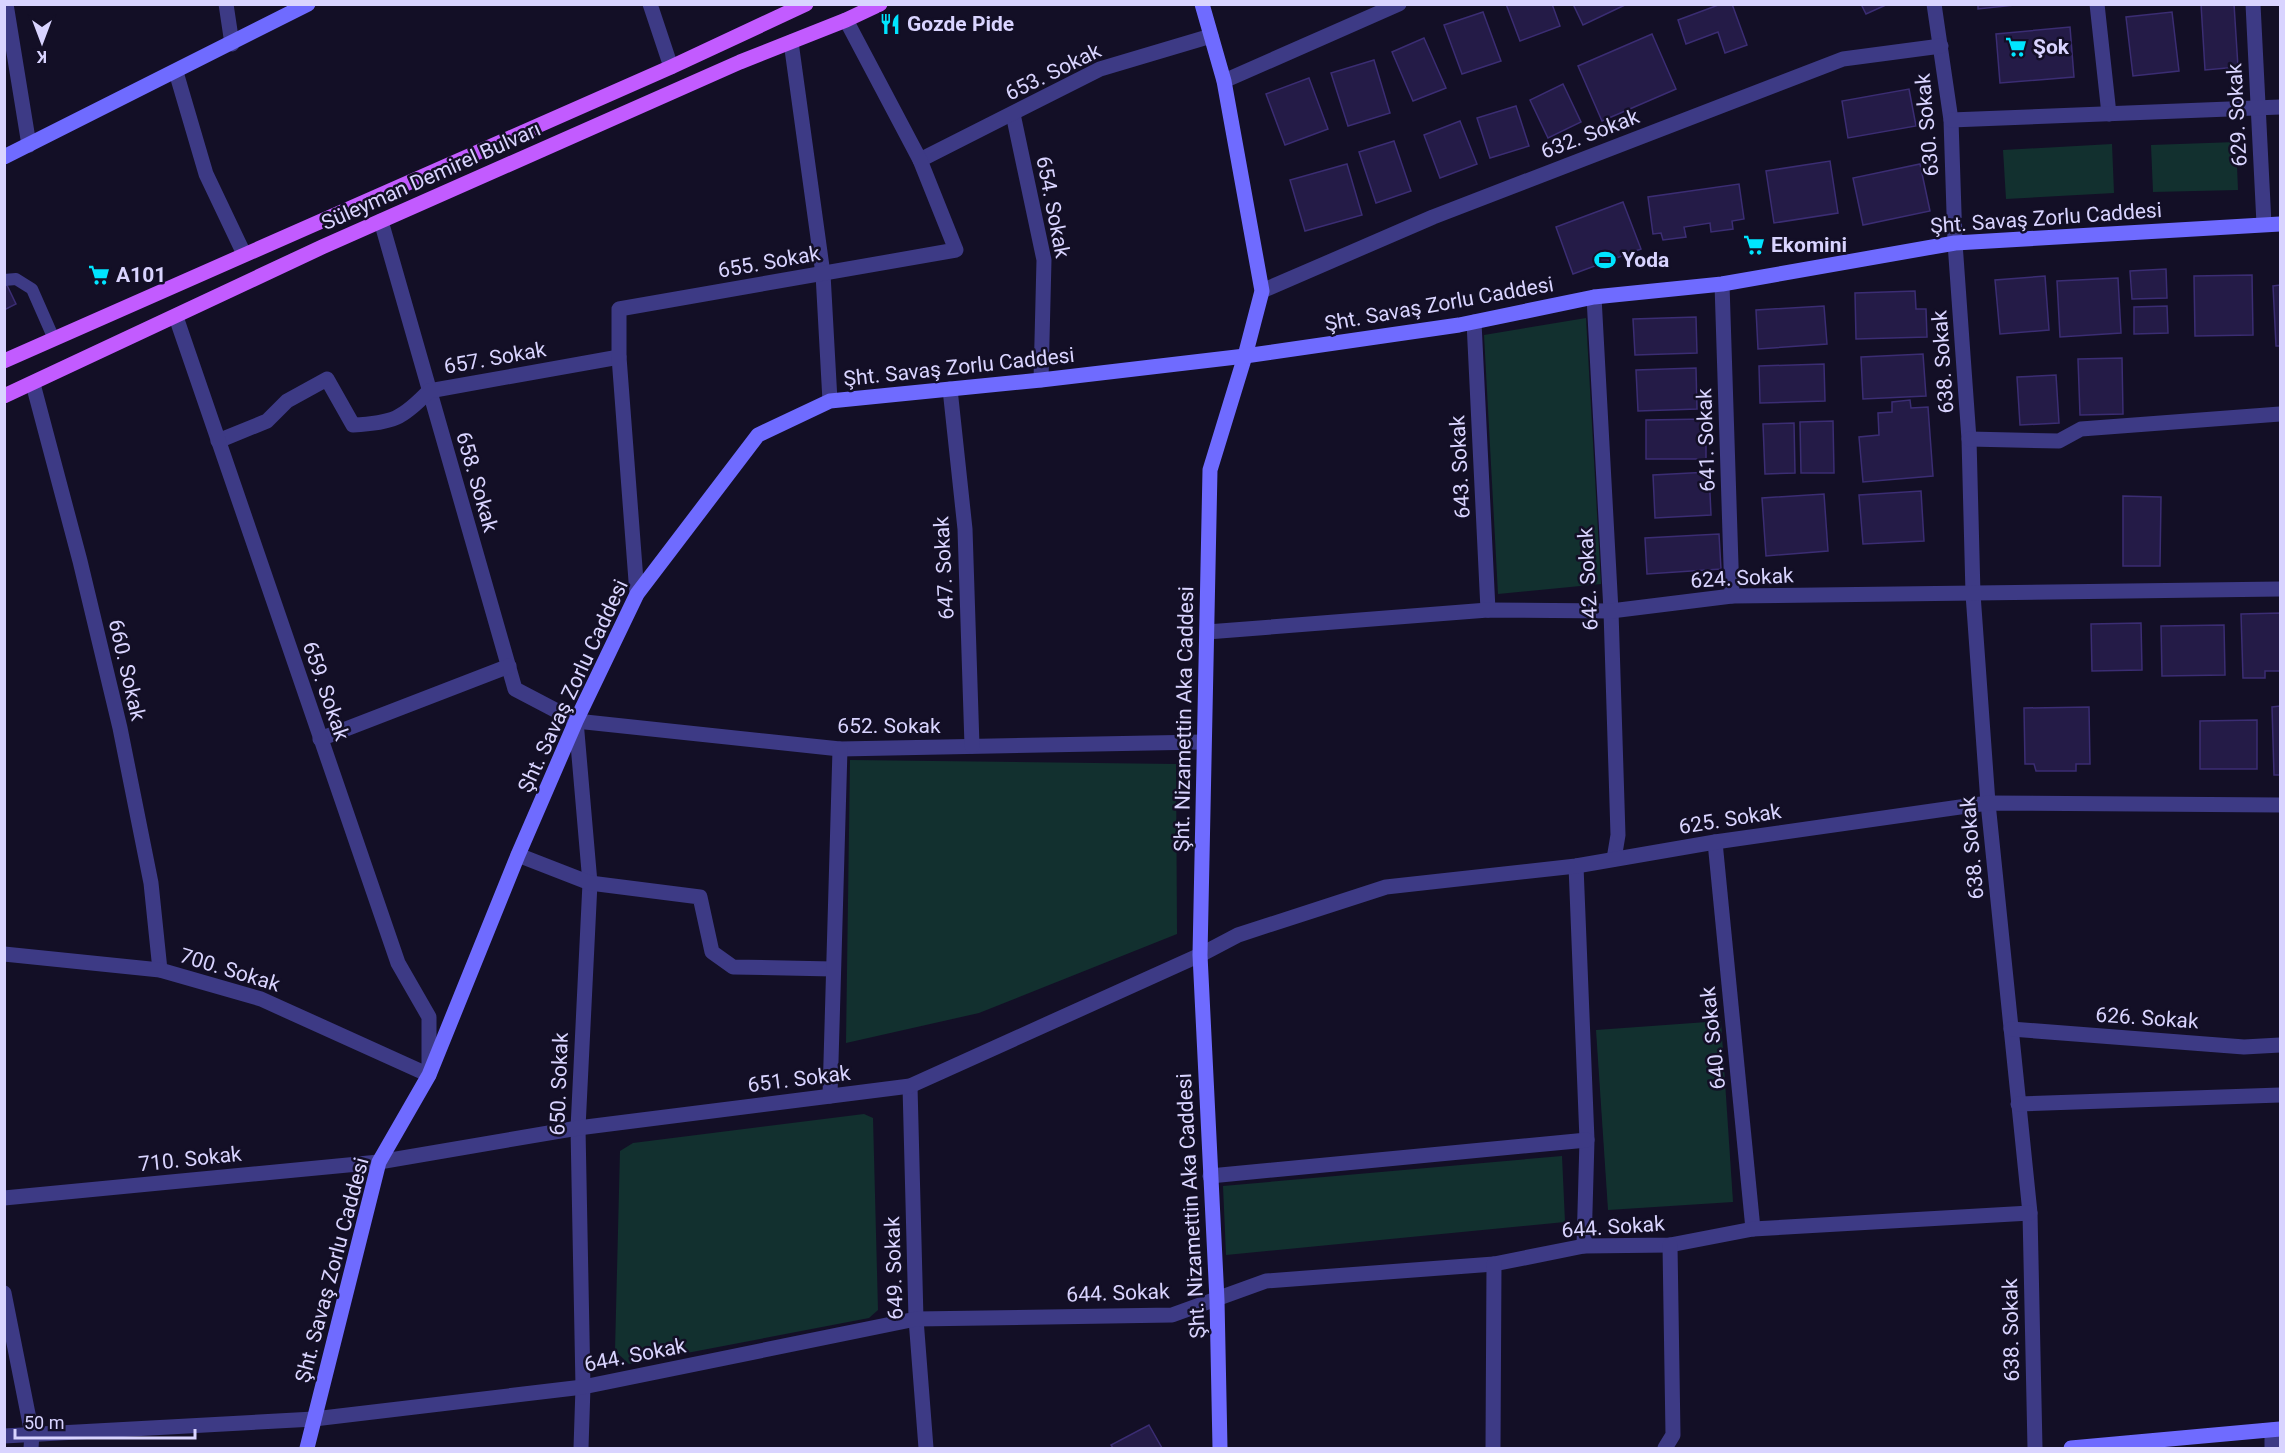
<svg xmlns="http://www.w3.org/2000/svg" width="2285" height="1453" viewBox="0 0 2285 1453" font-family="Roboto,sans-serif">
  <style>
    .green { fill: #12302f }
    .building { fill: #241b47; stroke: #3b2d73; stroke-width: 1.5 }
    .lines { fill: none; stroke-linecap: round; stroke-linejoin: round }
    .lane { stroke: #3d3a85; stroke-width: 12 }
    .street { stroke: #3d3a85; stroke-width: 15 }
    .secondary { stroke: #6f6bff; stroke-width: 15 }
    .primary { stroke: #c25bff; stroke-width: 15 }
    .labels { text-anchor: middle; stroke-width: 5; stroke-linejoin: round; paint-order: stroke }
    .poi-label { font-size: 21px; font-weight: bold; fill: #d9d4ff; stroke: #130f26; text-anchor: start }
    .street-label { font-size: 21px; fill: #d9d4ff; stroke: #130f26 }
  </style>
  <rect width="100%" height="100%" fill="#130f26"/>
  <g class="green">
    <path d="M2236,142l2,48 -85,2 -2,-47z"/>
    <path d="M2112,144l2,49 -108,6 -3,-49z"/>
    <path d="M1586,318l15,266 -103,10 -14,-259z"/>
    <path d="M850,760l326,4 1,170 -198,79 -133,30z"/>
    <path d="M1721,1021l12,181 -125,8 -12,-180z"/>
    <path d="M864,1114l9,4 5,192 -9,8 -240,46 -14,-13 5,-200 13,-8z"/>
    <path d="M1562,1156l3,66 -339,33 -3,-69z"/>
  </g>
  <g class="building">
    <path d="M1506,4h46l8,22 -40,15z"/>
    <path d="M1573,4h54l-44,21z"/>
    <path d="M1721,4h11l15,41 -22,8 -7,-21 -32,12 -8,-24z"/>
    <path d="M1861,4h27l-22,10z"/>
    <path d="M1978,4h36v1l-36,4z"/>
    <path d="M2201,4h33l4,63 -33,3z"/>
    <path d="M1483,12l18,49 -39,13 -18,-49z"/>
    <path d="M2172,12l7,59 -46,5 -7,-59z"/>
    <path d="M2070,27l4,50 -74,6 -4,-49z"/>
    <path d="M1652,34l24,55 -74,32 -24,-55z"/>
    <path d="M1424,38l22,50 -33,13 -21,-49z"/>
    <path d="M1374,60l16,53 -42,13 -17,-53z"/>
    <path d="M1309,78l19,51 -43,16 -19,-51z"/>
    <path d="M1563,84l18,38 -33,16 -18,-38z"/>
    <path d="M1909,89l7,37 -68,12 -6,-37z"/>
    <path d="M1516,106l13,40 -39,12 -13,-40z"/>
    <path d="M1460,121l17,43 -37,14 -16,-43z"/>
    <path d="M1394,141l17,50 -35,12 -17,-51z"/>
    <path d="M1830,161l8,52 -64,10 -8,-52z"/>
    <path d="M1347,164l15,51 -57,16 -15,-51z"/>
    <path d="M1920,164l10,47 -67,14 -10,-47z"/>
    <path d="M1739,184l5,35 -12,2 1,8 -22,3 -1,-9 -26,4 2,10 -23,3 -2,-7 -8,1 -5,-37z"/>
    <path d="M1623,202l18,47 -68,25 -17,-47z"/>
    <path d="M2166,269l1,29 -35,1 -2,-28z"/>
    <path d="M2252,275l1,60 -58,1 -1,-60z"/>
    <path d="M2045,276l4,54 -49,4 -5,-54z"/>
    <path d="M2118,278l3,55 -61,4 -3,-56z"/>
    <path d="M4,279l12,25 -12,6z"/>
    <path d="M2280,285v61h-4l-3,-60z"/>
    <path d="M1915,291l1,18h10l1,28 -71,2 -1,-46z"/>
    <path d="M1824,306l3,38 -69,5 -2,-39z"/>
    <path d="M2167,306l1,27 -34,1v-27z"/>
    <path d="M1696,317l1,36 -62,2 -2,-36z"/>
    <path d="M1923,354l3,42 -63,3 -2,-42z"/>
    <path d="M2122,358l1,56 -43,1 -2,-56z"/>
    <path d="M1824,364l1,37 -65,2 -1,-37z"/>
    <path d="M1696,368l1,41 -59,2 -2,-41z"/>
    <path d="M2056,375l3,48 -39,2 -3,-48z"/>
    <path d="M1910,400l1,8 17,-1 5,69 -70,6 -4,-45 20,-2 -1,-22 14,-1v-10z"/>
    <path d="M1706,419v40h-60v-39z"/>
    <path d="M1833,421l1,52h-33l-1,-51z"/>
    <path d="M1794,423l1,50 -30,1 -2,-50z"/>
    <path d="M1709,472l2,43 -56,3 -2,-43z"/>
    <path d="M1921,491l3,50 -61,3 -4,-49z"/>
    <path d="M1824,494l4,57 -62,5 -4,-58z"/>
    <path d="M2123,496l38,1 -1,69h-37z"/>
    <path d="M1719,534l2,35 -74,5 -2,-36z"/>
    <path d="M2280,613v58h-15v7h-22l-2,-64z"/>
    <path d="M2141,623l1,47 -50,1 -1,-47z"/>
    <path d="M2224,625l1,50 -63,1 -1,-50z"/>
    <path d="M2280,706v69h-6l-2,-68z"/>
    <path d="M2089,707l1,57h-14v7h-40l-2,-7h-9l-1,-56z"/>
    <path d="M2257,720v49h-57v-48z"/>
    <path d="M1149,1425l13,23h-49l-2,-3z"/>
  </g>
  <g class="lines">
    <path class="lane" d="M4,280l12,-1 16,10 22,50"/>
    <g class="street">
      <path d="M6,4l23,141"/>
      <path d="M226,4l6,40"/>
      <path d="M650,4l21,63"/>
      <path d="M1934,4l17,116 4,123 14,196 4,155 15,209 42,410 5,235"/>
      <path d="M2097,4l12,110"/>
      <path d="M2253,4l11,220"/>
      <path d="M791,42l32,232 7,127"/>
      <path d="M176,72l30,102 38,80"/>
      <path d="M1224,81l175,-77"/>
      <path d="M1013,114l31,146 -3,120"/>
      <path d="M1951,120l329,-13"/>
      <path d="M920,160l180,-91 111,-33"/>
      <path d="M381,221l134,468 61,32 264,28 363,-7"/>
      <path d="M1722,284l10,312"/>
      <path d="M1262,291l171,-74 410,-158 98,-13"/>
      <path d="M1594,297l17,314 7,224 -4,24"/>
      <path d="M1474,322l14,288"/>
      <path d="M33,384l47,177 40,167 31,155 9,87"/>
      <path d="M950,389l15,140 7,217"/>
      <path d="M1969,439l90,2 22,-12 199,-15"/>
      <path d="M218,441l49,-20 20,-20 40,-22 26,46c40,-2 49,-6 76,-34l190,-34"/>
      <path d="M637,594l-18,-237v-48l337,-59 -36,-90 -74,-140"/>
      <path d="M1207,632l281,-22 123,1 121,-15 548,-7"/>
      <path d="M576,721l14,162 -12,245 5,259 -2,61"/>
      <path d="M320,739l189,-73"/>
      <path d="M1715,842l38,387"/>
      <path d="M518,855l72,28 110,14 12,55 21,15 100,2"/>
      <path d="M1576,866l11,274 -3,106"/>
      <path d="M4,954l156,16 101,29 168,76v-58l-31,-54 -222,-646"/>
      <path d="M2011,1029l233,18 36,-2"/>
      <path d="M910,1086l6,233 10,129"/>
      <path d="M830,1096l10,-347"/>
      <path d="M2018,1104l262,-9"/>
      <path d="M1210,1176l377,-36"/>
      <path d="M4,1198l375,-36 199,-34 332,-42 290,-131 38,-20 148,-48 190,-21 139,-24 273,-39 292,2"/>
      <path d="M4,1293l28,141 -1,14"/>
      <path d="M2272,1430v18"/>
      <path d="M4,1436l310,-17 269,-32 333,-68 256,-4 94,-34 228,-17 90,-18 86,-1 83,-16 277,-16"/>
      <path d="M1493,1448l1,-184"/>
      <path d="M1665,1448l8,-13 -3,-190"/>
    </g>
    <g class="secondary">
      <path d="M1202,4l22,77 38,210 -17,65 -35,114 -10,485 17,345 3,148"/>
      <path d="M4,157l304,-153"/>
      <path d="M307,1448l72,-286 50,-87 89,-220 58,-134 61,-127 121,-159 72,-34 211,-21 204,-24 214,-31 135,-28 128,-13 233,-41 325,-19"/>
      <path d="M2071,1448l209,-19"/>
    </g>
    <g class="primary">
      <path d="M4,361l667,-294 135,-63"/>
      <path d="M4,396l318,-149 418,-185 106,-42 34,-16"/>
    </g>
  </g>
  <defs>
    <symbol id="restaurant-bare" viewBox="-9 -9 18 18"><path d="M-5-6h1v4h1v-4h1v4h1v-4h1v5L-1.5 .5V6h-2V.5L-5-1ZM5-6V6H3V1.5H1.5Q1.5-4 5-6Z" fill="#00e5ff" stroke="#130f26" stroke-width="2.5" paint-order="stroke"/></symbol>
    <symbol id="supermarket-bare" viewBox="-9 -9 18 18"><path d="M-6-5.5h2.5l.6 2H6L4.5 2H-2.5L-4.4-4H-6ZM-1.5 3.2a1.3 1.3 0 1 0 .1 0ZM3 3.2a1.3 1.3 0 1 0 .1 0Z" fill="#00e5ff" stroke="#130f26" stroke-width="2.5" paint-order="stroke"/></symbol>
    <symbol id="stadium-bare" viewBox="-9 -9 18 18"><path d="M0-5a6.5 5 0 1 0 0 10a6.5 5 0 1 0 0-10ZM-3.5-1.8h7v3.6h-7Z" fill="#00e5ff" stroke="#130f26" stroke-width="2.5" paint-order="stroke"/></symbol>
  </defs>
  <g fill-rule="evenodd">
    <use href="#restaurant-bare" x="875" y="9" width="30" height="30"/>
    <use href="#supermarket-bare" x="2001" y="32" width="30" height="30"/>
    <use href="#supermarket-bare" x="1739" y="230" width="30" height="30"/>
    <use href="#stadium-bare" x="1590" y="245" width="30" height="30"/>
    <use href="#supermarket-bare" x="84" y="260" width="30" height="30"/>
  </g>
  <g class="labels">
    <g class="poi-label">
      <text x="907" y="31">Gozde Pide</text>
      <text x="2033" y="54">Şok</text>
      <text x="1771" y="252">Ekomini</text>
      <text x="1622" y="267">Yoda</text>
      <text x="116" y="282">A101</text>
    </g>
    <g class="street-label">
      <text transform="translate(1053 72) rotate(-26)" y="7">653. Sokak</text>
      <text transform="translate(2237 115) rotate(-93)" y="7">629. Sokak</text>
      <text transform="translate(1927 125) rotate(-95)" y="7">630. Sokak</text>
      <text transform="translate(1590 134) rotate(-21)" y="7">632. Sokak</text>
      <text transform="translate(431 176) rotate(-24)" y="7">Süleyman Demirel Bulvarı</text>
      <text transform="translate(1053 207) rotate(79)" y="7">654. Sokak</text>
      <text transform="translate(2046 218) rotate(-4)" y="7">Şht. Savaş Zorlu Caddesi</text>
      <text transform="translate(769 262) rotate(-10)" y="7">655. Sokak</text>
      <text transform="translate(1439 304) rotate(-10)" y="7">Şht. Savaş Zorlu Caddesi</text>
      <text transform="translate(495 358) rotate(-10)" y="7">657. Sokak</text>
      <text transform="translate(1943 362) rotate(-94)" y="7">638. Sokak</text>
      <text transform="translate(959 367) rotate(-6)" y="7">Şht. Savaş Zorlu Caddesi</text>
      <text transform="translate(1706 440) rotate(-92)" y="7">641. Sokak</text>
      <text transform="translate(1460 467) rotate(-93)" y="7">643. Sokak</text>
      <text transform="translate(477 482) rotate(74)" y="7">658. Sokak</text>
      <text transform="translate(944 568) rotate(-93)" y="7">647. Sokak</text>
      <text transform="translate(1742 578) rotate(-3)" y="7">624. Sokak</text>
      <text transform="translate(1588 579) rotate(-93)" y="7">642. Sokak</text>
      <text transform="translate(127 670) rotate(77)" y="7">660. Sokak</text>
      <text transform="translate(573 686) rotate(-65)" y="7">Şht. Savaş Zorlu Caddesi</text>
      <text transform="translate(326 691) rotate(71)" y="7">659. Sokak</text>
      <text transform="translate(1184 719) rotate(-89)" y="7">Şht. Nizamettin Aka Caddesi</text>
      <text x="889" y="733">652. Sokak</text>
      <text transform="translate(1730 819) rotate(-9)" y="7">625. Sokak</text>
      <text transform="translate(1972 848) rotate(-95)" y="7">638. Sokak</text>
      <text transform="translate(230 970) rotate(17)" y="7">700. Sokak</text>
      <text transform="translate(2147 1018) rotate(4)" y="7">626. Sokak</text>
      <text transform="translate(1713 1038) rotate(-96)" y="7">640. Sokak</text>
      <text transform="translate(799 1079) rotate(-7)" y="7">651. Sokak</text>
      <text transform="translate(559 1084) rotate(-88)" y="7">650. Sokak</text>
      <text transform="translate(190 1159) rotate(-6)" y="7">710. Sokak</text>
      <text transform="translate(1191 1206) rotate(-93)" y="7">Şht. Nizamettin Aka Caddesi</text>
      <text transform="translate(1613 1227) rotate(-4)" y="7">644. Sokak</text>
      <text transform="translate(894 1268) rotate(-92)" y="7">649. Sokak</text>
      <text transform="translate(332 1270) rotate(-75)" y="7">Şht. Savaş Zorlu Caddesi</text>
      <text transform="translate(1118 1293) rotate(-2)" y="7">644. Sokak</text>
      <text transform="translate(2011 1330) rotate(-91)" y="7">638. Sokak</text>
      <text transform="translate(635 1355) rotate(-11)" y="7">644. Sokak</text>
    </g>
  </g>
  <rect width="2285" height="1453" fill="none" stroke="#d9d4ff" stroke-width="12"/>
  <g transform="translate(42 42) rotate(180)" stroke="#130f26" stroke-width="4.5" paint-order="stroke">
  <path d="M0-4.5L10 22L0 15L-10 22Z" fill="#d9d4ff"/>
  <text y="-9" font-size="16" font-weight="bold" text-anchor="middle" fill="#d9d4ff">K</text>
  </g>
  <path d="M15 1429v9h180v-9" fill="none" stroke="#d9d4ff" stroke-width="3"/>
  <text x="24" y="1429" font-size="18" fill="#d9d4ff" stroke="#130f26" stroke-width="4.5" paint-order="stroke">50 m</text>
</svg>
